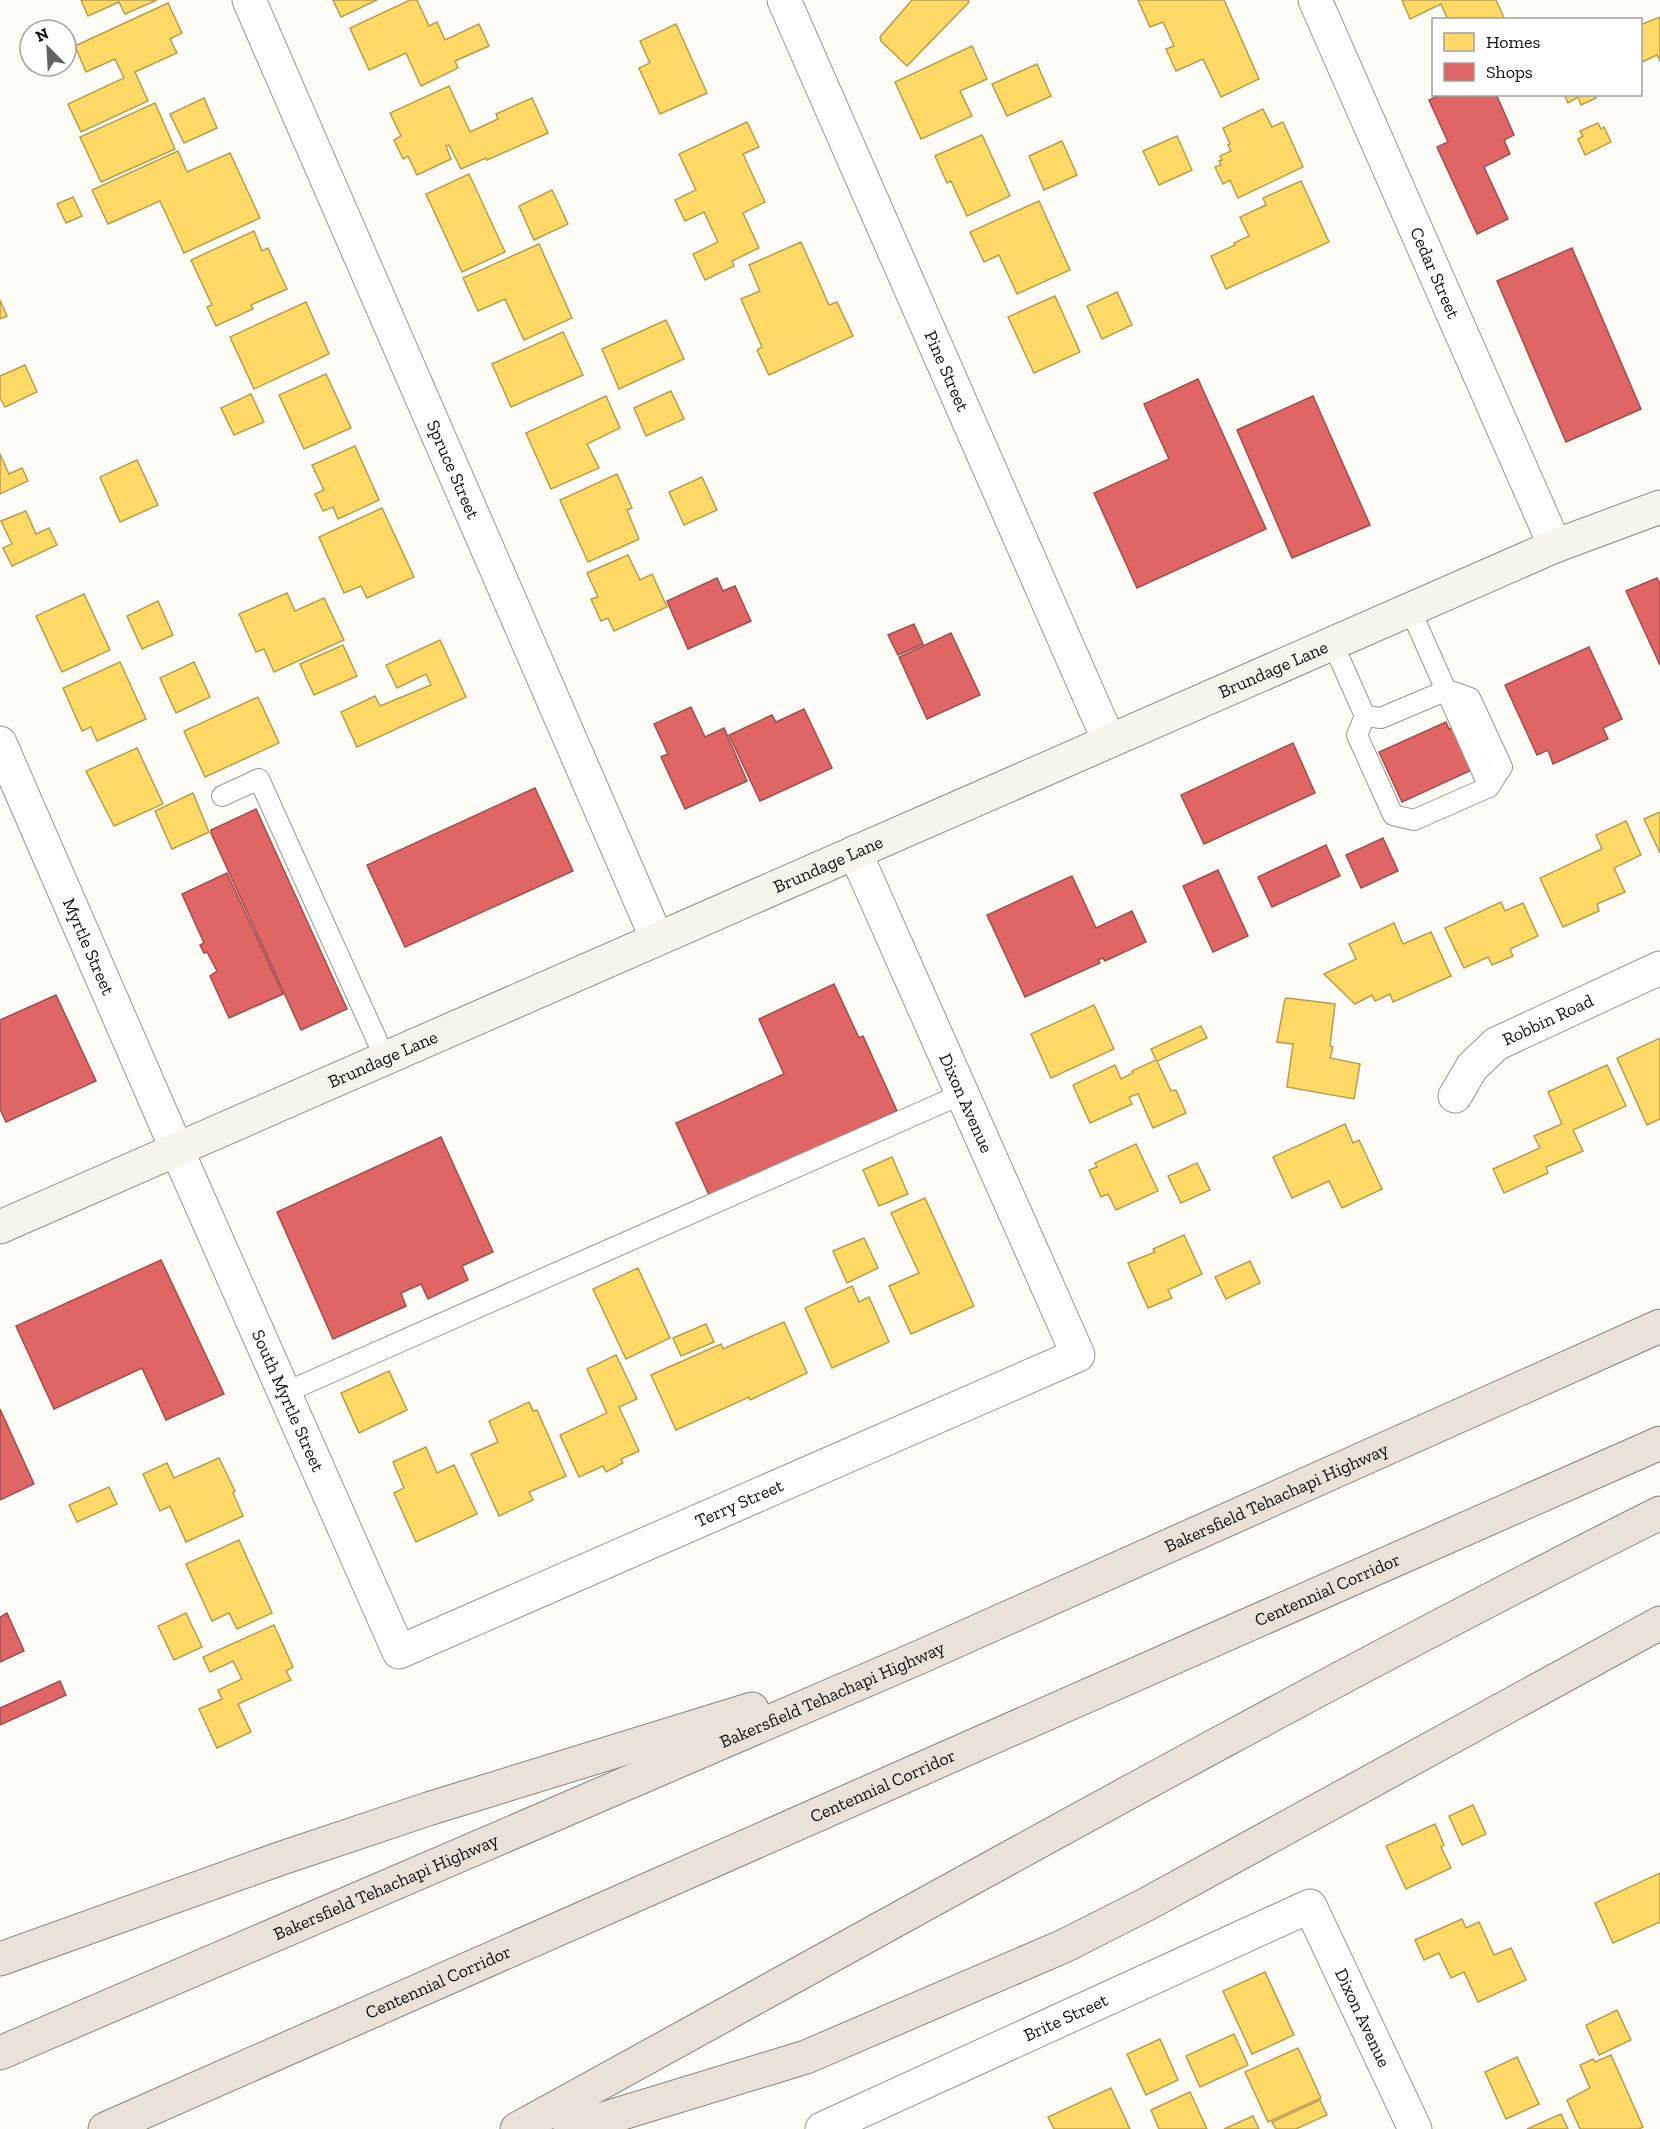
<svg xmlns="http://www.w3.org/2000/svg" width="1660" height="2129" viewBox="0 0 1660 2129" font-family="'Zilla Slab',serif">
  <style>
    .homes { fill: #ffd966; stroke: #b89d4c; stroke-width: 1.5 }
    .shops { fill: #e06666; stroke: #a24c4c; stroke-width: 1.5 }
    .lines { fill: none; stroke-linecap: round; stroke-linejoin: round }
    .lane-casing { stroke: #979795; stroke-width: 22 }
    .street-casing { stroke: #979795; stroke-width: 35 }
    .secondary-casing { stroke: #8e8d8b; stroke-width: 35 }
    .highway-casing { stroke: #858482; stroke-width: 35 }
    .lane { stroke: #fffffe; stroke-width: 20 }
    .street { stroke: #fffffe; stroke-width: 33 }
    .secondary { stroke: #f6f4eb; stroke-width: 33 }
    .highway { stroke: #eae1d8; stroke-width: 33 }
    .labels { text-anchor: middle; stroke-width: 6; stroke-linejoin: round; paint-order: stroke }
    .street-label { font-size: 18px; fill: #111; stroke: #fff }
  </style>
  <rect width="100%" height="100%" fill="#fdfcf7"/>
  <g class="homes">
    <path d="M81,0h76l-32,14 -6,-12 -31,14z"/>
    <path d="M333,0h44l-36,17z"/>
    <path d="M410,0h7l12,26 8,-4 8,18 34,-16 10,22 -34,15 3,7 -37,18 -15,-33 -37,17 -19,-42z"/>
    <path d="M912,0h56l1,2 -62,64 -26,-25 -1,-4z"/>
    <path d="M1138,0h86l35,79 -38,18 -18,-38 -27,12 -10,-22 8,-3 -11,-24 -13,5z"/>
    <path d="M1402,0h94l9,20h-57l-7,-16 -31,15z"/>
    <path d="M168,3l14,30 -12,6 7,14 -42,19 13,29 -67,31 -13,-28 56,-26 -9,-19 -29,13 -11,-26z"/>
    <path d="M1660,17v44l-3,-6 -17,8v-38z"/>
    <path d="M676,24l31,69 -47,21 -21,-46 11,-5 -10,-22z"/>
    <path d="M972,46l15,33 -27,12 12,25 -51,23 -26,-57z"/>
    <path d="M1037,64l14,32 -44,20 -15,-32z"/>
    <path d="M449,86l21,46 28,-13 -2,-5 36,-16 16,35 -61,27 -1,-2 -25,11 -12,-24 -3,1 5,13 -34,16 -9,-19 -5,3 -9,-19 7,-4 -11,-23z"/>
    <path d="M1564,94h31l1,4 -15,7 -3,-8 -10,6z"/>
    <path d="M204,98l13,30 -33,15 -14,-29z"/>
    <path d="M155,103l20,46 -74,33 -21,-45z"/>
    <path d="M1263,109l9,18 11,-5 20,45 -65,31 -8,-18 -7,4 -8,-17 6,-2 -2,-4 3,-1 -2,-4 11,-5 -3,-6 2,-1 -7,-16z"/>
    <path d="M747,122l12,25 -16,7 22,48 -22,11 16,35 -27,13 2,5 -29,14 -12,-26 25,-12 -14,-30 -19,9 -10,-21 21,-10 -17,-36z"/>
    <path d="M1598,123l3,6 3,-2 7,15 -26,13 -7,-16 5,-3 -3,-5z"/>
    <path d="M982,135l28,61 -43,20 -16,-35 -4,2 -12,-27z"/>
    <path d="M1177,136l15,34 -33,15 -16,-34z"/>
    <path d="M1062,141l15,34 -33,15 -15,-34z"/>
    <path d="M178,151l9,21 43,-19 30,65 -76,35 -24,-52 -52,23 -16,-34z"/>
    <path d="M469,174l36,78 -43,20 -36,-78z"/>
    <path d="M1301,181l28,61 -103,47 -15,-33 24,-11 -1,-2 15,-7 -9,-19 26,-12 -3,-7z"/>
    <path d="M552,190l16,34 -34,16 -15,-34z"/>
    <path d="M73,197l9,19 -16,7 -9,-19z"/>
    <path d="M1039,201l31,69 -53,24 -18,-39 -15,7 -14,-30z"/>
    <path d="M254,231l8,20 6,-3 19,41 -36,16 2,4 -37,17 -9,-19 5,-2 -21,-45z"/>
    <path d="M801,242l28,63 8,-3 16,34 -84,39 -12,-25 5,-3 -21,-48 19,-8 -11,-26z"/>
    <path d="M539,244l33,74 -48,22 -19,-41 -27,12 -15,-33z"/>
    <path d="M1117,292l15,33 -30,14 -15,-33z"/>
    <path d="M1055,296l25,56 -46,21 -26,-56z"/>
    <path d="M0,300l7,16 -7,3z"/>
    <path d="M306,302l23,52 -75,35 -24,-52z"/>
    <path d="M666,320l18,39 -65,30 -17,-40z"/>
    <path d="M563,332l20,43 -72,32 -19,-43z"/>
    <path d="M25,365l12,27 -32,15 -5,-9v-22z"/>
    <path d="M326,374l25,54 -47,21 -25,-54z"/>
    <path d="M671,391l13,28 -38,17 -12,-28z"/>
    <path d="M251,394l13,28 -30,13 -13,-27z"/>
    <path d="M606,396l14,32 -33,16 12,24 -48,21 -25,-56z"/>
    <path d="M355,446l24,54 -41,19 -5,-12 -10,4 -8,-17 9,-4 -12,-25z"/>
    <path d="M0,454l9,20 13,-6 6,13 -28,13z"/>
    <path d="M137,460l21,45 -38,17 -20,-45z"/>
    <path d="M617,474l15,34 -5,2 12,29 -51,23 -28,-62z"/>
    <path d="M702,477l15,33 -33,15 -15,-33z"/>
    <path d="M382,508l32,69 -47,21 -6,-12 -17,7 -25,-56z"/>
    <path d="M26,511l10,23 13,-6 8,17 -45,21 -9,-18 9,-4 -11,-23z"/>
    <path d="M628,555l12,25 12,-6 15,33 -53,24 -6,-13 -7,3 -10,-22 7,-2 -11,-24z"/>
    <path d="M287,593l8,18 29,-13 20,42 -70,32 -10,-23 -8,3 -17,-38z"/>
    <path d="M84,594l26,56 -48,22 -26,-56z"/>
    <path d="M158,601l15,34 -31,14 -15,-33z"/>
    <path d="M440,640l26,57 -109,50 -16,-35 34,-16 5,10 51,-21 -5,-11 -29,14 -11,-23z"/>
    <path d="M343,645l14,31 -43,19 -14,-31z"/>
    <path d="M120,662l26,57 -49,22 -6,-14 -9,4 -19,-43z"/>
    <path d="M194,662l16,35 -34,16 -16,-35z"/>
    <path d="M258,697l21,46 -74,34 -21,-46z"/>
    <path d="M137,748l26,56 -49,22 -28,-55z"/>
    <path d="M193,793l16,39 -37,17 -17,-38z"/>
    <path d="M1660,812v41l-16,-34z"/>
    <path d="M1626,821l15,34 -27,13 11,24 -28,12 2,7 -36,16 -23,-49 62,-29 -6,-14z"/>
    <path d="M1501,902l4,9 18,-8 15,33 -28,13 3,7 -21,9 -4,-8 -24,11 -19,-40z"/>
    <path d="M1394,923l9,21 28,-12 20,44 -58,26 -3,-8 -15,7 -3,-6 -17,9 -31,-30 32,-15 -7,-15z"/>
    <path d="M1287,998l48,6 -5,42 3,1 -3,11 30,6 -6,35 -67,-12 6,-43 -16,-2 8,-43z"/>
    <path d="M1094,1005l20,44 -63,29 -20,-44z"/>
    <path d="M1201,1026l6,12 -50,23 14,30 5,-1 10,23 -33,15 -15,-34 -9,3 3,7 -42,19 -17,-38 42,-20 6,14 12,-6 -1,-2 24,-11 -5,-11z"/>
    <path d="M1660,1038v81l-13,6 -30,-67z"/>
    <path d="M1607,1065l19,41 -53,24 10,21 -37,16 2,6 -44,20 -11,-24 47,-21 -6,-12 28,-12 -14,-32z"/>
    <path d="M1345,1124l8,19 6,-3 23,49 -40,19 -13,-27 -37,17 -19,-41z"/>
    <path d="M1136,1144l22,47 -42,19 -8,-16 -7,3 -12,-27 8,-3 -2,-4z"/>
    <path d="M892,1157l16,37 -29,12 -16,-36z"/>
    <path d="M1197,1163l13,27 -29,13 -13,-27z"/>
    <path d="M925,1198l49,108 -63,28 -22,-48 30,-13 -28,-60z"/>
    <path d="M1184,1235l18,39 -34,16 4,8 -24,10 -20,-45 27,-11 -2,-3z"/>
    <path d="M864,1238l14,30 -31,15 -14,-32z"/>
    <path d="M1250,1261l10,22 -34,16 -11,-22z"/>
    <path d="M638,1268l32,70 -44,21 -33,-70z"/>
    <path d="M852,1286l7,16 10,-5 20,45 -57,26 -27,-60z"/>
    <path d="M784,1322l23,51 -57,27 -1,-3 -73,33 -25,-55 70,-31 2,5z"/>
    <path d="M706,1324l8,18 -33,14 -8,-18z"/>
    <path d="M616,1355l21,44 -18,8 20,44 -18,8 2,4 -17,9 -3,-6 -24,11 -19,-42 47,-22 -20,-44z"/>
    <path d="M389,1371l18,39 -48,23 -18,-40z"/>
    <path d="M529,1402l4,9 4,-1 29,66 -37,16 4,8 -34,16 -28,-62 27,-12 -9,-21z"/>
    <path d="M426,1447l11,26 17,-8 23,49 -61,28 -22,-49 10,-5 -11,-26z"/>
    <path d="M219,1458l16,33 -2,2 10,23 -57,26 -16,-36 -10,5 -17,-37 24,-11 7,15z"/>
    <path d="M109,1487l8,17 -40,18 -8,-17z"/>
    <path d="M239,1540l33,73 -35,16 -8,-16 -17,8 -26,-57z"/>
    <path d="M186,1613l16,34 -28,13 -16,-34z"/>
    <path d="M274,1625l19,42 -7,4 5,9 -53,24 13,28 -34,16 -18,-39 23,-10 -4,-9 24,-11 -9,-18 -23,11 -7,-15z"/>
    <path d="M1473,1805l13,29 -24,11 -13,-29z"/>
    <path d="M1435,1824l9,21 -3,2 10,21 -45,21 -20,-43z"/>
    <path d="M1660,1873v49l-47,21 -18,-40z"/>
    <path d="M1462,1919l4,9 13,-6 15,33 17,-7 15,32 -48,22 -14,-30 -13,6 -12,-25 -15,7 -9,-20z"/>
    <path d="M1265,1972l29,63 -42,19 -29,-63z"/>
    <path d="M1617,2010l14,30 -32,15 -13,-30z"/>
    <path d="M1234,2034l14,31 -48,22 -14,-31z"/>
    <path d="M1160,2039l18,41 -32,15 -19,-41z"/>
    <path d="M1298,2048l23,50 -53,24 -23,-50z"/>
    <path d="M1611,2055l32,72 -4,2h-59l-13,-29 23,-12 -10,-23 13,-6 2,3z"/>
    <path d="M1517,2057l22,47 -33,15 -21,-47z"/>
    <path d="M1111,2088l19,41h-76l-6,-12z"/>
    <path d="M1190,2092l17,37h-48l-8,-19z"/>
    <path d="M1320,2100l7,15 -31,14h-20l-4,-7z"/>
    <path d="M1561,2114l7,15h-41z"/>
    <path d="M1253,2116l6,13h-35z"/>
  </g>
  <g class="shops">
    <path d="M1441,94h55l18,41 -10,5 6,14 -26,13 24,52 -31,15 -40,-87 11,-5 -19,-42z"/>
    <path d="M1572,248l69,161 -75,33 -69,-161z"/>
    <path d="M1198,379l68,150 -129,59 -43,-95 75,-34 -25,-55z"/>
    <path d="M1313,396l57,129 -78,33 -55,-128z"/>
    <path d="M717,578l6,13 12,-5 16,35 -63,28 -21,-48z"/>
    <path d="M1657,578l3,6v81l-34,-74z"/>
    <path d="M914,624l9,20 -25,11 -10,-20z"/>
    <path d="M951,633l29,62 -53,24 -28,-62z"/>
    <path d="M1589,647l33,72 -19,9 5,11 -55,25 -5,-14 -11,5 -32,-70z"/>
    <path d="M691,707l14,30 19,-9 23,53 -62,28 -24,-52 7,-3 -14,-30z"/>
    <path d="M804,709l28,59 -72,33 -31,-66 43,-20 4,7z"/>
    <path d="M1446,722l3,7 6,-2 19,42 -72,33 -23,-50z"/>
    <path d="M1293,743l22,50 -111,51 -23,-49z"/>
    <path d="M535,788l38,83 -168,76 -38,-82z"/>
    <path d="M256,809l91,200 -46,21 -90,-197v-3z"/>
    <path d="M1383,838l15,33 -37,17 -15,-33z"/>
    <path d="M1326,845l14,31 -68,31 -14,-30z"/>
    <path d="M1218,870l30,66 -35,16 -30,-66z"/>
    <path d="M227,873l56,121 -54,24 -19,-42 7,-5 -10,-19 -3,1 -4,-8 4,-2 -22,-49z"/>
    <path d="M1072,876l24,52 36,-17 14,31 -41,19 -2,-3 -5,2 2,3 -75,34 -38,-82z"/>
    <path d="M834,984l25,54 4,-2 34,75 -187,86 -34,-74 108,-49 -25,-55z"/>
    <path d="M56,995l40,86 -90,41 -6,-13v-89z"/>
    <path d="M441,1137l52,115 -31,14 6,14 -40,19 -7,-15 -20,9 5,13 -73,33 -56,-127z"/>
    <path d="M161,1260l63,134 -58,26 -24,-52 -88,41 -38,-83z"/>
    <path d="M0,1409l34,75 -34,16z"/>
    <path d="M7,1613l17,38 -24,11v-45z"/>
    <path d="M60,1681l6,14 -66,30v-17z"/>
  </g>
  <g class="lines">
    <defs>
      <g id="lane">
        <path d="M1410,609l79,178"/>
        <path d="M1333,644l32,72 -8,19 36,80 21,5 75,-33 13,-20 -32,-69 -23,-8 -66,28 -16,-2"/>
        <path d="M222,796l37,-17 126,279"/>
        <path d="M284,1393l678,-299"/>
      </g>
      <g id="street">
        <path id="s1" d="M249,0l408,939"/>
        <path id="s2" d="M784,0l325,741"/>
        <path id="s3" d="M1315,0l240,546"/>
        <path id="s4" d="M0,743l177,407 222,502 679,-297 -223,-503"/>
        <path id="s5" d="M1455,1096l17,-29 24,-23 164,-76"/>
        <path id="s6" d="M822,2129l488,-223 105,223"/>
      </g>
      <g id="secondary">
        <path id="s7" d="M0,1227l1555,-681 105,-39"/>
      </g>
      <g id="highway">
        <path d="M0,1959l279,-100 149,-50 324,-100"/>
        <path id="s8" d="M0,2053l920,-396 740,-331"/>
        <path id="s9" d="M105,2129l1555,-686"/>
        <path d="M517,2129c380,-208 756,-422 1143,-616"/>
        <path d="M570,2129l236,-72 258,-111 83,-42 513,-281"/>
      </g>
    </defs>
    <use href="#lane" class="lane-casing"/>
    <use href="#street" class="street-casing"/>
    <use href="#secondary" class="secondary-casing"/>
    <use href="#highway" class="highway-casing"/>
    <use href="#lane" class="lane"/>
    <use href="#street" class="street"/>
    <use href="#secondary" class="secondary"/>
    <use href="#highway" class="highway"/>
  </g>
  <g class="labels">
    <g class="street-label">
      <text dy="6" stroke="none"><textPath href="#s3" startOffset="298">Cedar Street</textPath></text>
      <text dy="6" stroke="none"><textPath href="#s2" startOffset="405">Pine Street</textPath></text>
      <text dy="6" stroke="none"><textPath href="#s1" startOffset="512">Spruce Street</textPath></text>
      <text dy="6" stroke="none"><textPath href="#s7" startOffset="1390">Brundage Lane</textPath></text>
      <text dy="6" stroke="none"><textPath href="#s7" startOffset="904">Brundage Lane</textPath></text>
      <text dy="6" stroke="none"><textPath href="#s4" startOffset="222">Myrtle Street</textPath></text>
      <text dy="6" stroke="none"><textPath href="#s5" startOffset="124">Robbin Road</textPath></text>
      <text dy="6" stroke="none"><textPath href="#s7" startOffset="418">Brundage Lane</textPath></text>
      <text transform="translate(966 1103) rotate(66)" y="6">Dixon Avenue</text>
      <text dy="6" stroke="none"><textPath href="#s4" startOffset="718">South Myrtle Street</textPath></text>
      <text dy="6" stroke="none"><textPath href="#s8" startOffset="1392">Bakersfield Tehachapi Highway</textPath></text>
      <text dy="6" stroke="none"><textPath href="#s4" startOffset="1364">Terry Street</textPath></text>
      <text dy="6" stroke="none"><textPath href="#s9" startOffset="1336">Centennial Corridor</textPath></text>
      <text dy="6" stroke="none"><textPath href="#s8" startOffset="906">Bakersfield Tehachapi Highway</textPath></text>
      <text dy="6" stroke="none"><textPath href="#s9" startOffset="850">Centennial Corridor</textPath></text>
      <text dy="6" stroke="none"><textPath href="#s8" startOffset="420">Bakersfield Tehachapi Highway</textPath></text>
      <text dy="6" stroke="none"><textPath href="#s9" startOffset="364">Centennial Corridor</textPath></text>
      <text dy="6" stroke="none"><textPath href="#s6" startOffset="268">Brite Street</textPath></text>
      <text dy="6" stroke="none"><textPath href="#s6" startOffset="660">Dixon Avenue</textPath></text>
    </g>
  </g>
  <rect x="1432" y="18" width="210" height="78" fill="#ffffff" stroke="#a0a0a0" stroke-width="1.5"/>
  <rect x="1444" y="33" width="30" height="18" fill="#ffd966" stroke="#a0a0a0" stroke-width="1.5"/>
  <text x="1486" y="48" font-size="18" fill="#111111">Homes</text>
  <rect x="1444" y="63" width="30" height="18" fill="#e06666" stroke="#a0a0a0" stroke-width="1.5"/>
  <text x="1486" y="78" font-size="18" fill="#111111">Shops</text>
  <g transform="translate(48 48) rotate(336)"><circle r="28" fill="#ffffff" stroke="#a0a0a0" stroke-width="1.5"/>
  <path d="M0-4.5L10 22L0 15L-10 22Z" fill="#646362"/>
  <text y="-9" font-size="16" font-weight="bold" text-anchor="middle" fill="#111111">N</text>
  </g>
</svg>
